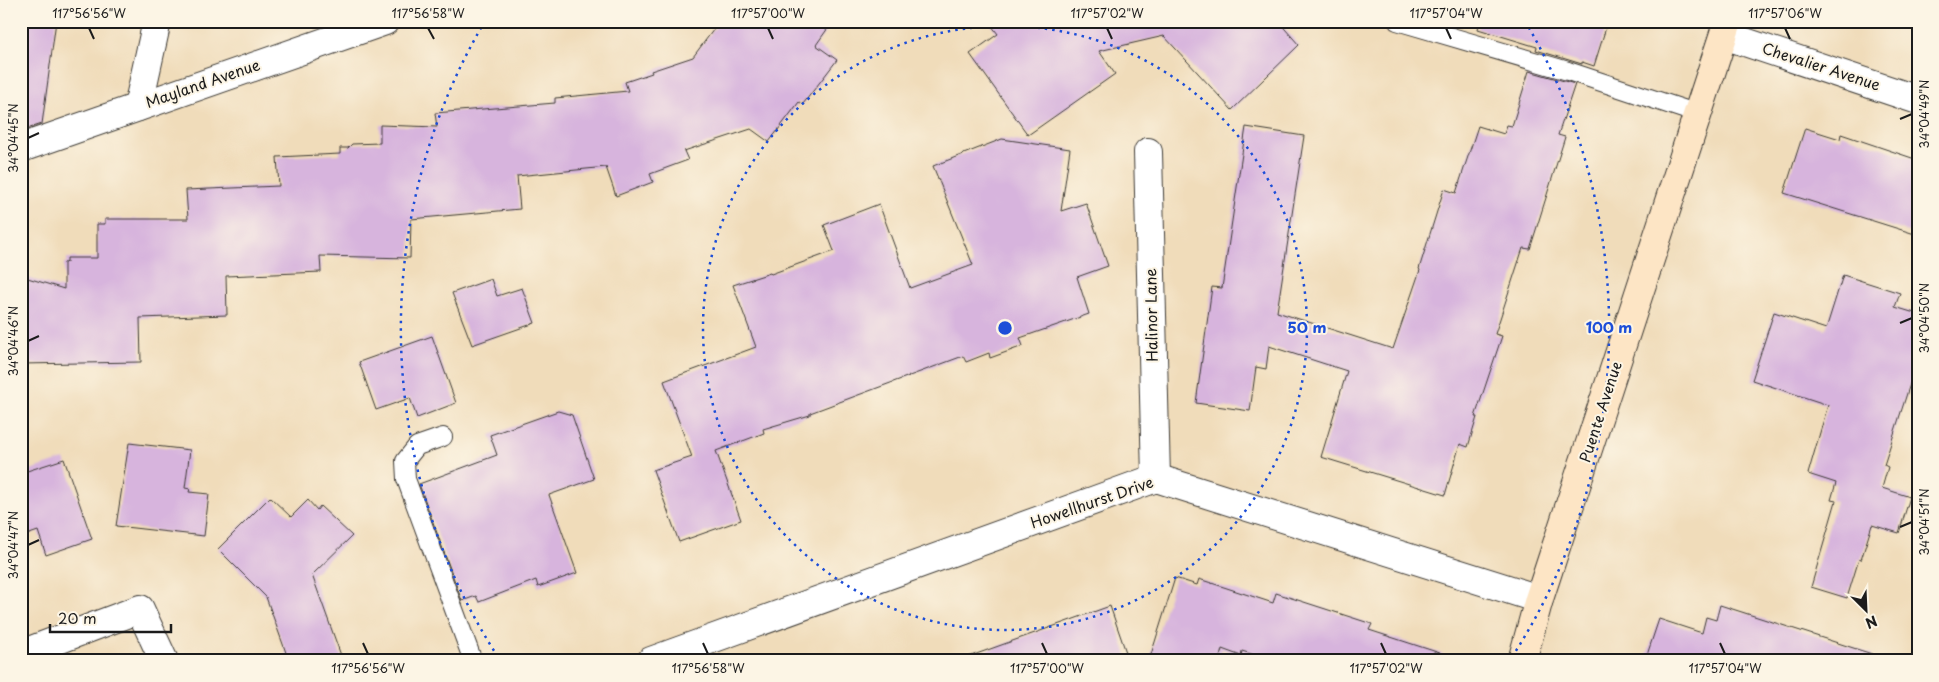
<svg xmlns="http://www.w3.org/2000/svg" width="1939" height="682" viewBox="0 0 1939 682" font-family="'Playpen Sans',sans-serif">
  <style>
    .building { fill: #d7b4dd }
    .lines { fill: none; stroke-linecap: round; stroke-linejoin: round }
    .lane-casing { stroke: #3c3934; stroke-width: 20 }
    .street-casing { stroke: #3c3934; stroke-width: 30 }
    .secondary-casing { stroke: #3c3934; stroke-width: 30 }
    .lane { stroke: #fff; stroke-width: 18 }
    .street { stroke: #fff; stroke-width: 28 }
    .secondary { stroke: #fde5c5; stroke-width: 28 }
    .ticks { fill: none; stroke: #1c1c1c; stroke-width: 2 }
    .ring { fill: none; stroke: #1d4ed8; stroke-width: 2.5; stroke-dasharray: 2.5 5 }
    .labels { text-anchor: middle; stroke-width: 4; stroke-linejoin: round; paint-order: stroke }
    .street-label { font-size: 15px; fill: #1c1c1c; stroke: #fcf5e5 }
    .centre { fill: #1d4ed8; stroke: #fcf5e5; stroke-width: 2.5 }
    .ring-label { font-size: 15px; text-anchor: middle; font-weight: bold; fill: #1d4ed8; stroke: #fcf5e5; stroke-width: 4; stroke-linejoin: round; paint-order: stroke }
    .neatline { fill: none; stroke: #1c1c1c; stroke-width: 2 }
    .ticks-label { font-size: 12px; text-anchor: middle; fill: #1c1c1c }
  </style>
  <rect width="100%" height="100%" fill="#fcf5e5"/>
  <filter id="ink" filterUnits="userSpaceOnUse"><feTurbulence type="fractalNoise" baseFrequency=".02" numOctaves="2"/><feDisplacementMap in="SourceGraphic" scale="10" xChannelSelector="R" yChannelSelector="G"/><feConvolveMatrix kernelMatrix="1 2 1 2 8 2 1 2 1" color-interpolation-filters="sRGB"/></filter>
  <filter id="wash" filterUnits="userSpaceOnUse"><feTurbulence type="fractalNoise" baseFrequency=".0096" numOctaves="4" result="noise"/><feDisplacementMap in="SourceGraphic" scale="20" xChannelSelector="R" yChannelSelector="G"/><feGaussianBlur stdDeviation="1.12" result="paint"/><feColorMatrix in="noise" values="0 0 0 0 0 0 0 0 0 0 0 0 0 0 0 0 0 1.4 0 .05"/><feComposite in="paint" operator="in"/></filter>
  <g filter="url(#wash)">
    <rect width="100%" height="100%" fill="#f0dcba"/>
    <g id="blocks">
      <g class="building">
        <path d="M21,21h35l-14,103 -12,4h-9z"/>
        <path d="M720,21h113l-17,24 21,15 -34,44 -4,-2 -30,40 -18,-13 -67,22 4,9 -38,14 3,8 -37,14 -10,-29 -89,9 3,33 -109,10 -1,39 -90,-2 1,16 -95,4 1,39 -87,3 1,44 -120,2v-88l43,13v-26l3,-1v-4h30v-34h8v-5h83l-2,-29 93,-4 -2,-29 63,-3v-6h8l4,-4 28,-1v-18l57,2 -2,-14 120,-10v-5l73,-7 -3,-9 27,-9 -1,-2 42,-14z"/>
        <path d="M988,21h290l21,24 -67,65 -68,-74 -65,15 16,23 -87,61 -58,-81 28,-20z"/>
        <path d="M1480,21h128l-14,45 -12,-4v2l-46,-14 1,-3 -59,-18z"/>
        <path d="M1529,71l46,13 -17,51 7,2 -35,112 -7,-1 -28,86 7,2 -27,81h2l-9,30 -8,-3 -15,51 -124,-38 26,-86 -78,-25 -3,23 -10,-2 -6,44 -54,-8 16,-116 10,1 24,-161 58,9 -27,176 116,37 27,-79 -1,-1 25,-80 12,4 22,-67 26,8 3,-9 5,1z"/>
        <path d="M1805,128l35,11 1,-5 77,26v75l-134,-42z"/>
        <path d="M1002,139l68,10 -9,62 25,-8 22,63 -31,11 12,37 -69,24 3,8 -33,12 -1,-5 -23,9 -3,-6 -153,57v2l-47,14 1,4 -48,18 25,69 -62,22 -26,-72 39,-13 -28,-76 92,-34 -23,-62 37,-12 1,1 63,-23 -10,-26 55,-21 31,84 63,-23 -40,-99z"/>
        <path d="M1843,275l57,18 -5,14 23,7v45l-34,106 4,2 -6,21 28,9 -11,36 -27,-8 -11,35 -2,-1 -12,39 -36,-11 25,-86 -5,-1 5,-17 -28,-9 20,-69 -76,-25 22,-68 52,17z"/>
        <path d="M491,279l6,17 25,-8 13,35 -63,22 -20,-52z"/>
        <path d="M432,336l24,67 -39,15 -7,-20 -34,12 -17,-48z"/>
        <path d="M558,411l14,4 22,64 -45,16 28,78 -39,14 -2,-7 -57,22 -3,-6 -14,5 -43,-117 78,-29 -7,-20z"/>
        <path d="M129,443l61,7 -5,38 5,1 -1,3 20,2 -5,42 -88,-10z"/>
        <path d="M64,459l28,80 -46,16 -8,-24 -17,6v-64z"/>
        <path d="M270,497l21,20 17,-17 9,10 3,-4 32,30 -40,39 31,86h-54l-23,-64 -48,-48z"/>
        <path d="M1175,578l22,7 2,-6 74,24 3,-10 96,31 -3,6 74,24 -1,7h-169l-31,-10 -1,5 -19,-7 -3,12h-70z"/>
        <path d="M1720,605l152,49 -1,7h-226l14,-42 43,14 4,-16 10,3z"/>
        <path d="M1110,606l19,55h-161v-4z"/>
      </g>
    </g>
  </g>
  <g filter="url(#ink)">
    <use href="#blocks" fill-opacity="0" stroke="#3c3934" stroke-width="1"/>
    <g class="lines">
      <defs>
        <g id="lane">
          <path d="M1397,21l171,50 130,43"/>
          <path d="M443,437l-26,9 -12,15 1,18 67,182"/>
        </g>
        <g id="street">
          <path d="M1724,35l194,65"/>
          <path d="M138,107l19,-86"/>
          <path d="M21,148l364,-127"/>
          <path d="M1148,152l8,326"/>
          <path d="M21,654l119,-45 24,52"/>
          <path d="M651,661l505,-183 383,121"/>
        </g>
        <path id="secondary" d="M1522,661l17,-62 189,-578"/>
      </defs>
      <use href="#lane" class="lane-casing"/>
      <use href="#street" class="street-casing"/>
      <use href="#secondary" class="secondary-casing"/>
      <use href="#lane" class="lane"/>
      <use href="#street" class="street"/>
      <use href="#secondary" class="secondary"/>
    </g>
  </g>
  <path class="ticks" d="M89,28l5,11M428,28l6,11M768,28l5,11M1107,28l5,11M1446,28l5,11M1785,28l5,11M1900,119l12,-5M28,138l11,-5M1900,323l12,-5M28,341l11,-5M1900,527l12,-5M28,545l11,-5M363,643l5,11M703,643l5,11M1042,643l5,11M1381,643l5,11M1720,643l5,11"/>
  <g class="ring">
    <circle cx="1005" cy="328" r="302"/>
    <path d="M498 657A604 604 0 0 1 485 21M1525 21A604 604 0 0 1 1512 657"/>
  </g>
  <g class="labels">
    <g class="street-label">
      <text transform="translate(1821 67) rotate(18)" y="5">Chevalier Avenue</text>
      <text transform="translate(203 84) rotate(-19)" y="5">Mayland Avenue</text>
      <text transform="translate(1152 315) rotate(-91)" y="5">Halinor Lane</text>
      <text transform="translate(1601 412) rotate(-72)" y="5">Puente Avenue</text>
      <text transform="translate(1092 503) rotate(-19)" y="5">Howellhurst Drive</text>
    </g>
  </g>
  <circle cx="1005" cy="328" r="8" class="centre"/>
  <g class="ring-label">
    <text x="1307" y="333">50 m</text>
    <text x="1609" y="333">100 m</text>
  </g>
  <rect width="1939" height="682" fill="none" stroke="#fcf5e5" stroke-width="55"/>
  <g transform="translate(1866 610) rotate(156)" stroke="#fcf5e5" stroke-width="4" paint-order="stroke">
  <path d="M0-4L9 19L0 12L-9 19Z" fill="#1c1c1c"/>
  <text y="-8" font-size="14" font-weight="bold" text-anchor="middle" fill="#1c1c1c">N</text>
  </g>
  <path d="M50 624v8h121v-8" fill="none" stroke="#1c1c1c" stroke-width="2.5"/>
  <text x="58" y="624" font-size="15" fill="#1c1c1c" stroke="#fcf5e5" stroke-width="4" paint-order="stroke">20 m</text>
  <rect x="28" y="28" width="1884" height="626" class="neatline"/>
  <g class="ticks-label">
    <text x="89" y="18">117°56'56"W</text>
    <text x="428" y="18">117°56'58"W</text>
    <text x="768" y="18">117°57'00"W</text>
    <text x="1107" y="18">117°57'02"W</text>
    <text x="1446" y="18">117°57'04"W</text>
    <text x="1785" y="18">117°57'06"W</text>
    <text transform="translate(1925 114) rotate(-90)" y="4">34°04'49"N</text>
    <text transform="translate(14 138) rotate(-90)" y="4">34°04'45"N</text>
    <text transform="translate(1925 318) rotate(-90)" y="4">34°04'50"N</text>
    <text transform="translate(14 341) rotate(-90)" y="4">34°04'46"N</text>
    <text transform="translate(1925 522) rotate(-90)" y="4">34°04'51"N</text>
    <text transform="translate(14 545) rotate(-90)" y="4">34°04'47"N</text>
    <text x="368" y="673">117°56'56"W</text>
    <text x="708" y="673">117°56'58"W</text>
    <text x="1047" y="673">117°57'00"W</text>
    <text x="1386" y="673">117°57'02"W</text>
    <text x="1725" y="673">117°57'04"W</text>
  </g>
</svg>
